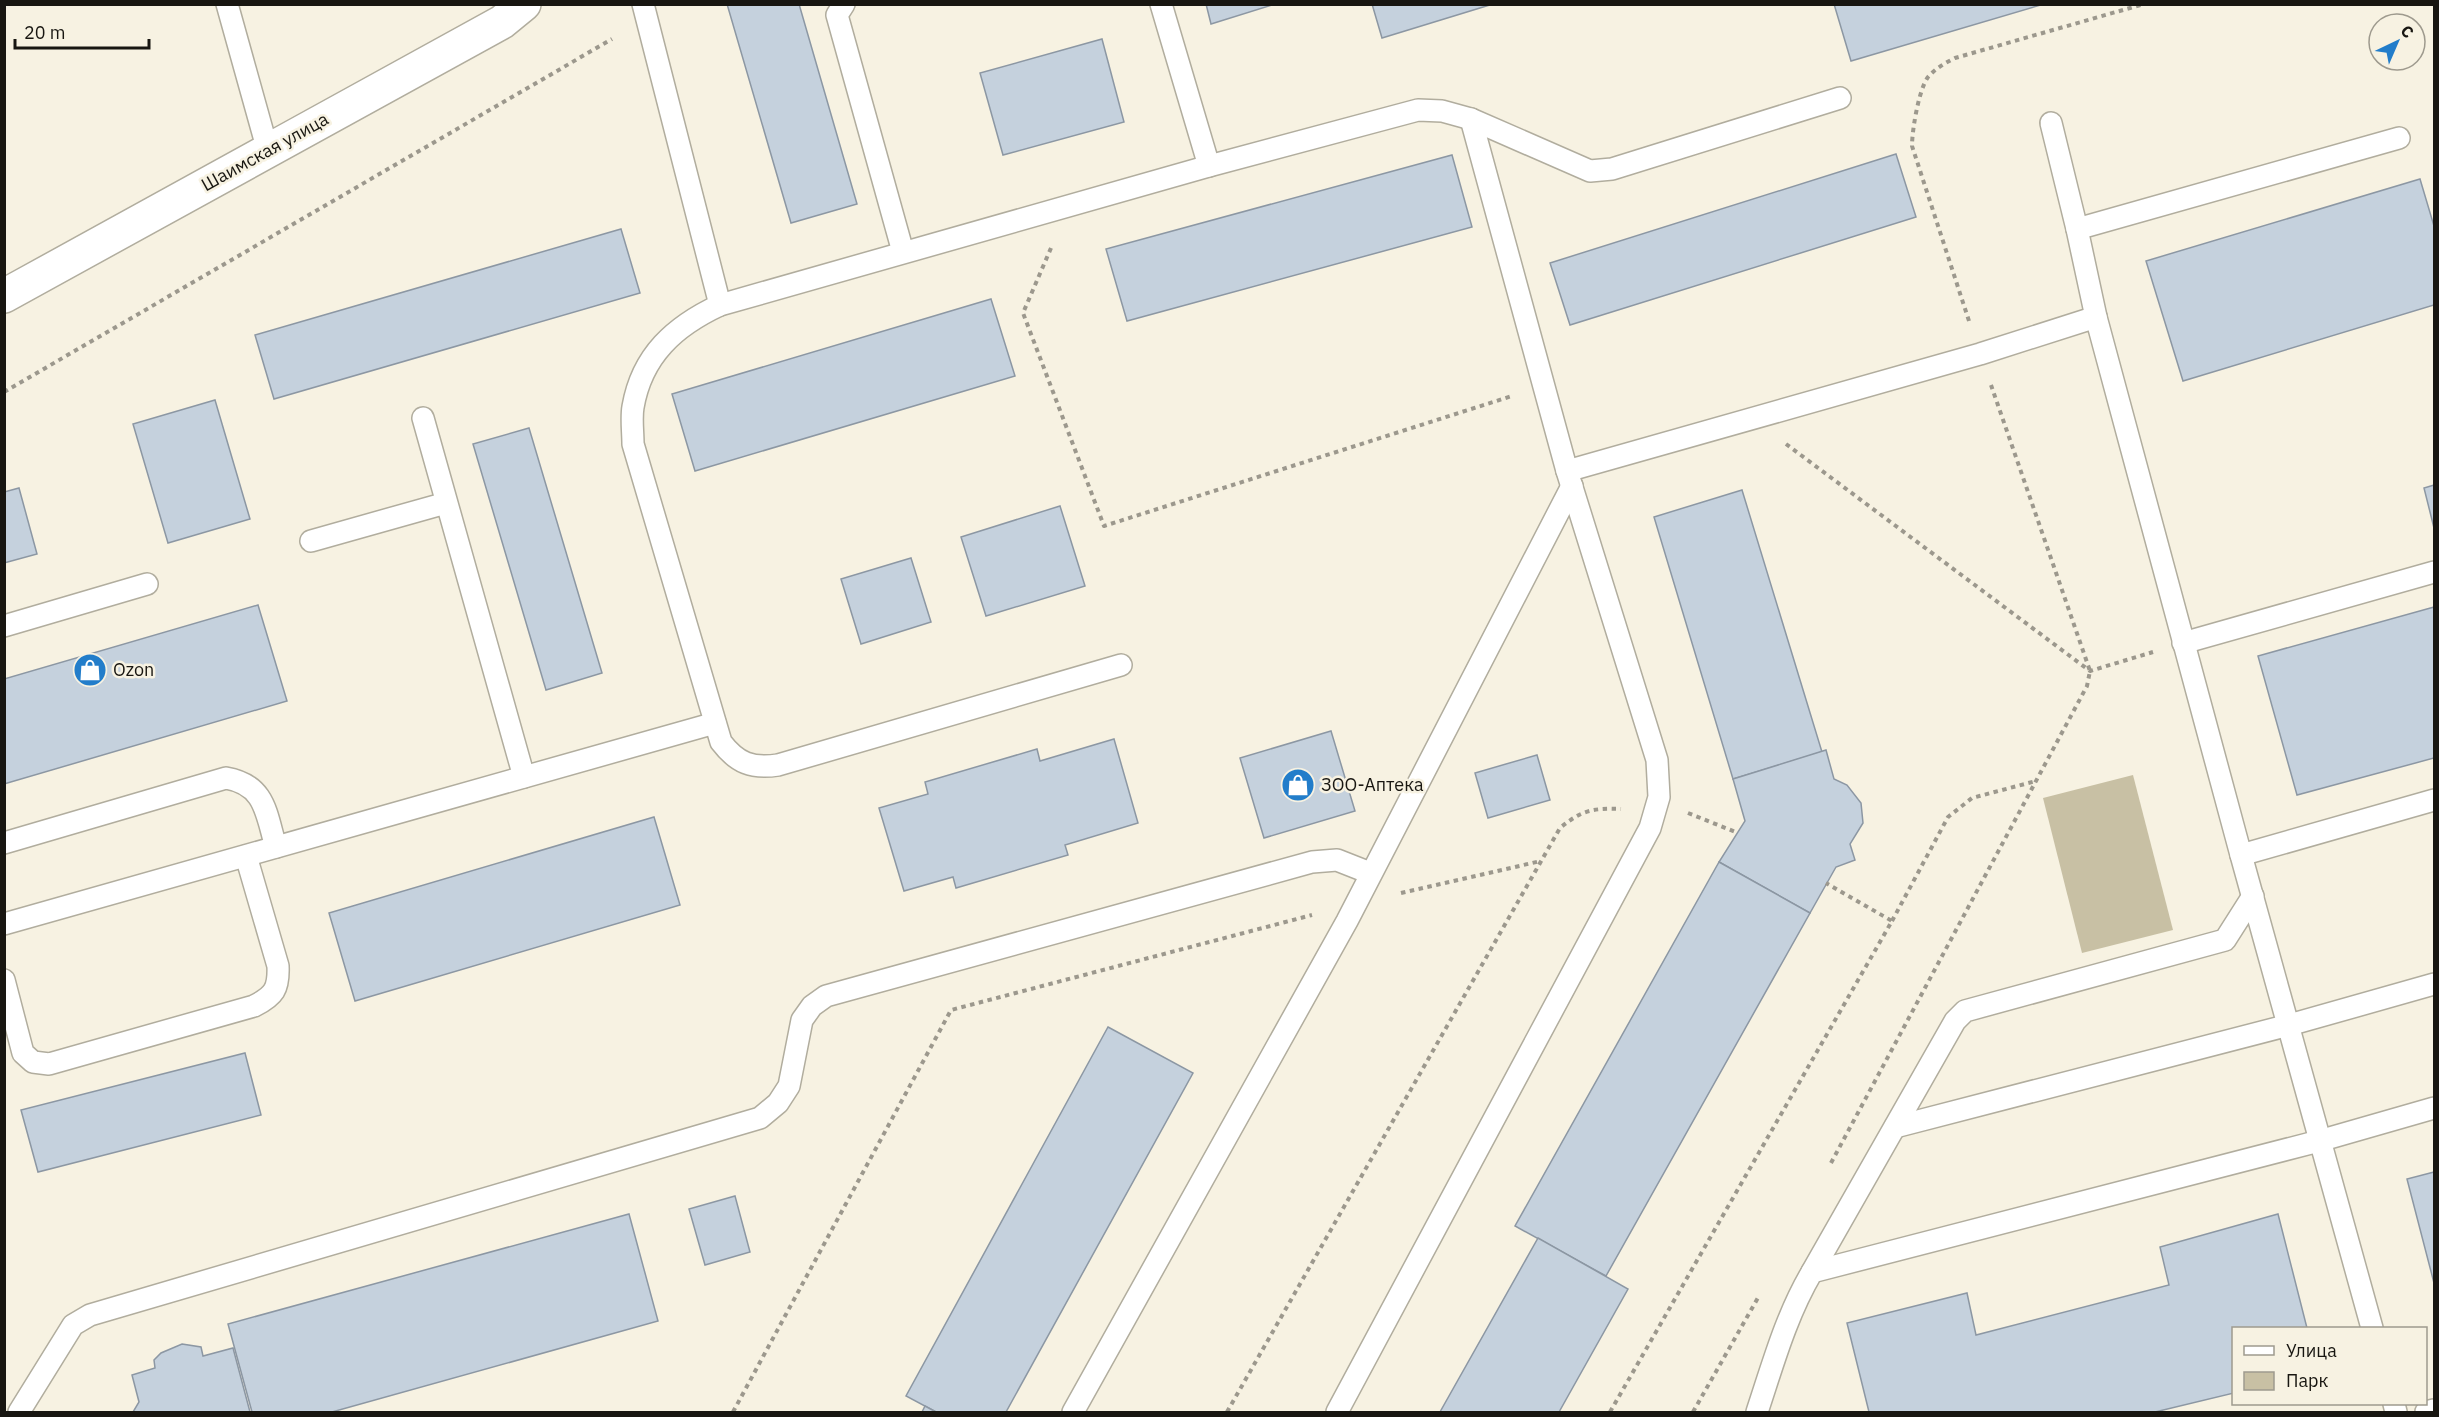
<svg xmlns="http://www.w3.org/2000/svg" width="2439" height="1417" viewBox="0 0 2439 1417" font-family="'IBM Plex Sans',sans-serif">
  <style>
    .green { fill: #c8c0a4 }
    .building { fill: #c5d1dd; stroke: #8c97a3; stroke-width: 1.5 }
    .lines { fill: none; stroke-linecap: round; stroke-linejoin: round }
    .lane-casing { stroke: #b1ad9e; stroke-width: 24 }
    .secondary-casing { stroke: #b1ad9e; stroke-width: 36 }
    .path { stroke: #9c988d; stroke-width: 4; stroke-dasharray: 4.5 4.5; stroke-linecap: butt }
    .lane { stroke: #fff; stroke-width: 21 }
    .secondary { stroke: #fff; stroke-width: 33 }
    .labels { text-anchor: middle; stroke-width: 5; stroke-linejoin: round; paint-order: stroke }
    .street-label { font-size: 18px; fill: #181611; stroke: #f7f2e2 }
    .poi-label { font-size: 18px; fill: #181611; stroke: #f7f2e2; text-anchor: start }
  </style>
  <rect width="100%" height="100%" fill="#f7f2e2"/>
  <path class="green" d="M2133,775l40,155 -91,23 -39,-155z"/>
  <g class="building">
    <path d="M727,4h72l58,200 -66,19z"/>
    <path d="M1206,4h69l-64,20z"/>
    <path d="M1372,4h121l-111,34z"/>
    <path d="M1834,4h210l-193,57z"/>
    <path d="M1102,39l22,83 -121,33 -23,-82z"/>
    <path d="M1896,154l20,63 -346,108 -20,-62z"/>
    <path d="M1452,155l20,72 -345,94 -21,-72z"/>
    <path d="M2420,179l14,47v79l-251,76 -37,-120z"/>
    <path d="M621,229l19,64 -366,106 -19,-64z"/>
    <path d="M991,299l24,77 -320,95 -23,-77z"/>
    <path d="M215,400l35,119 -82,24 -35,-119z"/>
    <path d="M529,428l73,245 -56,17 -73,-246z"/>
    <path d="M2434,485v43l-10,-40z"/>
    <path d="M19,488l18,66 -33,9v-71z"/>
    <path d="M1742,490l80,262 -89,27 -79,-262z"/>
    <path d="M1060,506l25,80 -99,30 -25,-79z"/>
    <path d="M911,558l20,64 -70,22 -20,-65z"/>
    <path d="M258,605l29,96 -283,83v-105z"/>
    <path d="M2434,607v151l-137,37 -39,-139z"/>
    <path d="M1331,731l24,80 -91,27 -24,-80z"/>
    <path d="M1114,739l24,84 -73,22 3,10 -112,33 -3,-11 -49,14 -25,-83 49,-14 -3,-12 112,-33 3,12z"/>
    <path d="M1826,750l8,29 13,6 14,18 2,20 -13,21 5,16 -19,7 -26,46 -91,-51 26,-41 -12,-42z"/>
    <path d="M1537,755l13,45 -62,18 -13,-45z"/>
    <path d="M654,817l26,88 -325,96 -26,-88z"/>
    <path d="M1719,862l91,51 -204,363 -91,-50z"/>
    <path d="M1108,1027l85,46 -187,339h-70l-30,-16z"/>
    <path d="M245,1053l16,62 -223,57 -17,-62z"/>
    <path d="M2434,1172v111l-27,-104z"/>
    <path d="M735,1196l15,56 -45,13 -16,-56z"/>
    <path d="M629,1214l29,107 -326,91h-80l-24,-88z"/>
    <path d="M2278,1214l29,114h-73v65l-79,19h-286l-22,-89 120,-30 9,42 193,-50 -9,-38z"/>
    <path d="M1538,1238l90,51 -69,123h-119z"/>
    <path d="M182,1344l19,3 2,9 30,-8 17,64h-117l6,-10 -7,-27 23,-7 -1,-8 7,-7z"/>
    <path d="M925,1406l11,6h-14z"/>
  </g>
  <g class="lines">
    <defs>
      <g id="lane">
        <path d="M227,4l41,147"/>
        <path d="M643,4l77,301"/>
        <path d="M844,4l-7,11 66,237"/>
        <path d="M1161,4l48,162"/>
        <path d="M2051,123l26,106"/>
        <path d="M2096,317l-19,-88 322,-91"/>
        <path d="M423,418l101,359"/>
        <path d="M1567,471l413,-117 116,-37 145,538 193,-55"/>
        <path d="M311,541l135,-38"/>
        <path d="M4,626l143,-42"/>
        <path d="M2183,643l251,-71"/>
        <path d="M1121,665l-343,100c-26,4 -41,-2 -57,-23l-88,-298c0,-12 -2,-26 0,-37 9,-52 42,-81 87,-102l489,-139 209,-56 24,1 29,8 119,52 22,-2 228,-71"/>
        <path d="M4,843l222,-65c40,7 40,36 50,69"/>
        <path d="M2241,855l131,473"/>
        <path d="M4,924l711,-201"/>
        <path d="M4,980l19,73 10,9 16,2 205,-58c20,-10 25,-17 24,-40l-32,-110"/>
        <path d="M1895,1127l394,-102 145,-41"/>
        <path d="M1812,1272l143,-251 10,-10 260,-71 28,-44"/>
        <path d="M2394,1404l2,8"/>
        <path d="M19,1412l54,-87 17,-10 670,-197 18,-15 11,-17 13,-66 10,-14 14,-10 486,-134 25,-2 33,13"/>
        <path d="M1073,1412l274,-491 225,-435"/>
        <path d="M1337,1412l313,-584 9,-31 -2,-37 -90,-289 -96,-352"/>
        <path d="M1757,1412c16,-48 29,-96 55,-140l507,-131 115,-33"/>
        <path d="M2426,1412l8,-2"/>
      </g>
      <path id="secondary" d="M4,296l498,-274 22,-18"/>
    </defs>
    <use href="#lane" class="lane-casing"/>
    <use href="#secondary" class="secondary-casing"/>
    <g class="path">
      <path d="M2264,4h52"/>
      <path d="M1051,248l-28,65 81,213 408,-130"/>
      <path d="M1969,321l-57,-175c0,-16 7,-57 16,-69 8,-9 17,-14 27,-19l189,-54"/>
      <path d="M4,392l608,-353"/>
      <path d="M1786,444l304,227 63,-19"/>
      <path d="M1688,813l50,20"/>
      <path d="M1401,893l140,-32"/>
      <path d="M1892,921l56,-104 24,-19 64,-17"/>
      <path d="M1831,1163l256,-477 3,-15 -99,-286"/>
      <path d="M733,1412l218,-402 361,-95"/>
      <path d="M1227,1412l333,-584c22,-18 32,-20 61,-19"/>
      <path d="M1610,1412l282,-491 -66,-38"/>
      <path d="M1693,1412l66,-116"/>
    </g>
    <use href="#lane" class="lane"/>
    <use href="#secondary" class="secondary"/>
  </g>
  <defs>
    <symbol id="shop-disc" viewBox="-11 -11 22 22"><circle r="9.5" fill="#227dca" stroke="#f7f2e2"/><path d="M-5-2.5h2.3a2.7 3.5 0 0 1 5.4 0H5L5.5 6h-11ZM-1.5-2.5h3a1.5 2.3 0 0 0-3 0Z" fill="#fff"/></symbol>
  </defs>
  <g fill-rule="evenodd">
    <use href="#shop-disc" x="71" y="651" width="38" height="38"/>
    <use href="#shop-disc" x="1279" y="766" width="38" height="38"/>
  </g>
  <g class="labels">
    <g class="street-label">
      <text transform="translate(265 152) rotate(-29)" y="6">Шаимская улица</text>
    </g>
    <g class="poi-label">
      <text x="113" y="676">Ozon</text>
      <text x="1321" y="791">ЗОО-Аптека</text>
    </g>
  </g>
  <rect width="2439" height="1417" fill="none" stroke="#181611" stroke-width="12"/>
  <rect x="2232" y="1327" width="195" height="78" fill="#f7f2e2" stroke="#9e9a8e" stroke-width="1.5"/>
  <rect x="2244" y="1346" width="30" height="9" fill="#ffffff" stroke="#9e9a8e" stroke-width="1.5"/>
  <text x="2286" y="1357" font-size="18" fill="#181611">Улица</text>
  <rect x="2244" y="1372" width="30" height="18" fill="#c8c0a4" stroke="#9e9a8e" stroke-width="1.5"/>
  <text x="2286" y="1387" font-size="18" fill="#181611">Парк</text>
  <g transform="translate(2397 42) rotate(44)"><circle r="28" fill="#f7f2e2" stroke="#9e9a8e" stroke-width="1.5"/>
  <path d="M0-4.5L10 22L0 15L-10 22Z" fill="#227dca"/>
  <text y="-9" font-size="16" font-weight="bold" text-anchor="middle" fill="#181611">С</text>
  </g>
  <path d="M15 39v9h134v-9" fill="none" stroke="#181611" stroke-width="3"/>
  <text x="24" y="39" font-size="18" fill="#181611" stroke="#f7f2e2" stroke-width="4.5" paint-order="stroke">20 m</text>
</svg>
